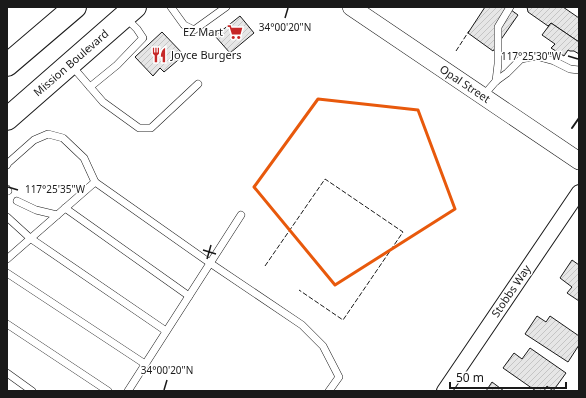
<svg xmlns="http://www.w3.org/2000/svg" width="586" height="398" viewBox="0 0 586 398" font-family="'Noto Sans',sans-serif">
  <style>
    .building { fill: url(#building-hatch); stroke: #1a1a1a }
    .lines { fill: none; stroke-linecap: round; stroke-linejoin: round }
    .service-casing { stroke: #1a1a1a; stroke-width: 8 }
    .minor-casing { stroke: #1a1a1a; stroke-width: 16 }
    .tertiary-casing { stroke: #1a1a1a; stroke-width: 18 }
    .primary-casing { stroke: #1a1a1a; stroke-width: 24 }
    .service { stroke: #fff; stroke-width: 7 }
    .minor { stroke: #fff; stroke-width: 14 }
    .tertiary { stroke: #fff; stroke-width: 17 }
    .primary { stroke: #fff; stroke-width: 22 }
    .fence { stroke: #1a1a1a; stroke-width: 1; stroke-dasharray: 5 2; stroke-linecap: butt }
    .wall { stroke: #1a1a1a; stroke-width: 2 }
    .marked { fill: none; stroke: #e8590c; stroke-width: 3; stroke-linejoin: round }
    .ticks { fill: none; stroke: #1a1a1a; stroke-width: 1.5 }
    .labels { text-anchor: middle; stroke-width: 3; stroke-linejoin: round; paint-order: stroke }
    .poi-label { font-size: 11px; fill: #1a1a1a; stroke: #fff; text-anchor: end }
    .street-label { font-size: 11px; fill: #1a1a1a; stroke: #fff }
    .ticks-label { font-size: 10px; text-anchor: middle; fill: #1a1a1a; stroke: #fff; stroke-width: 3; stroke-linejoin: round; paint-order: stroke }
  </style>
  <defs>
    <pattern id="building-hatch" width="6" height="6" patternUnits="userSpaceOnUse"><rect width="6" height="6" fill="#e6e6e6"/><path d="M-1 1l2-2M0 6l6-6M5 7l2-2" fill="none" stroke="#c5c5c5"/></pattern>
  </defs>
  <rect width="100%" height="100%" fill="#fff"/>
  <g class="building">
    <path d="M485,7h22l11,8 -25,36 -25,-18z"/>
    <path d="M527,7h36l16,11v24l-28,-19 -3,3 -20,-14z"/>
    <path d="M240,16l14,17 -24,20 -15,-17z"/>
    <path d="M551,23l28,19v12l-5,-3h-4l-2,-1 -4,6 -13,-8 4,-4 -13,-9z"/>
    <path d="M162,32l22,23 -20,17 -4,-4 -7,8 -18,-19z"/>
    <path d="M572,260l7,5v36l-12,-8 5,-6 -12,-9z"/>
    <path d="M537,316l9,6 4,-6 29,20v9l-11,17 -43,-28z"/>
    <path d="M530,348l36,25 -13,18 -6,-5 -3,5h-8l-33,-23 11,-15 8,6z"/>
    <path d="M492,382l12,9h-18z"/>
  </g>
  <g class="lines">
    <defs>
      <g id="service">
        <path d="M171,7l13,18 10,5 32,-23"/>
        <path d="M71,65l32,37 36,26h12l47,-44"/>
        <path d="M496,81l2,-17v-37l12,-20"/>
        <path d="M90,87l27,-22 26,-27 -6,-9 -11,-11"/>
        <path d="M483,96l13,-15 11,-8 14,-14 15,-3 18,5 16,8 9,1"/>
        <path d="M7,165l1,-2 26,-23 14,-6 15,4 21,20 11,24"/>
        <path d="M7,189l1,2"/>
        <path d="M17,201l19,9 21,5"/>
        <path d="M65,208l124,88"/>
        <path d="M7,217l23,21 136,93"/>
        <path d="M7,259l88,-77 115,81 92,62 21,21 16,31 -10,14"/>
        <path d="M7,273l138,91"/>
        <path d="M7,324l101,67"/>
        <path d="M7,373l25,18"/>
        <path d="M128,391l113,-176"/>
      </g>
      <path id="minor" d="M444,391l135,-199"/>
      <path id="tertiary" d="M351,7l228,154"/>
      <g id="primary">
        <path d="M7,65l68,-58"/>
        <path d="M7,119l128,-112"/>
      </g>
    </defs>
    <use href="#service" class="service-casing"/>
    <use href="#minor" class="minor-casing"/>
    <use href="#tertiary" class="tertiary-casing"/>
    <use href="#primary" class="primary-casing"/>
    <use href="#service" class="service"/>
    <use href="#minor" class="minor"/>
    <use href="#tertiary" class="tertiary"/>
    <use href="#primary" class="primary"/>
    <g class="fence">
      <path d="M456,51l13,-20"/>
      <path d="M265,266l60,-87 78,53 -60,88 -44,-30"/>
    </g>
    <path class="wall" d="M572,128l7,-10"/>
  </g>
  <path class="marked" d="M318,99l100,11 37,99 -120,76 -81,-98z"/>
  <path class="ticks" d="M285,18l3,-10M568,56l10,3M8,187l10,3M203,250l13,4M207,259l4,-14M164,390l3,-10"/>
  <defs>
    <symbol id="supermarket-bare" viewBox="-9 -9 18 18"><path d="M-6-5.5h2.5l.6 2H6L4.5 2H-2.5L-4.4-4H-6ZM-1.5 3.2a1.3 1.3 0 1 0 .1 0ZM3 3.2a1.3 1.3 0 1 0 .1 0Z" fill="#c62828" stroke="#fff" stroke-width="2.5" paint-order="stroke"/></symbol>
    <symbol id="restaurant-bare" viewBox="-9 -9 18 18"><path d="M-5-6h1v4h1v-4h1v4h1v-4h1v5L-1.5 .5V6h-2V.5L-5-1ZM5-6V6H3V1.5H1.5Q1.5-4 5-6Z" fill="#c62828" stroke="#fff" stroke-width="2.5" paint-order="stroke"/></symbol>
  </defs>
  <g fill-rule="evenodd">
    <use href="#supermarket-bare" x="224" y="21" width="22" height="22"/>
    <use href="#restaurant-bare" x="148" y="44" width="22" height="22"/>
  </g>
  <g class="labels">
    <g class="poi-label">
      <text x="223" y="36">EZ Mart</text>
      <text x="171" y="59" text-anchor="start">Joyce Burgers</text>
    </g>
    <g class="street-label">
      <text transform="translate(71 63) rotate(-41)" y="4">Mission Boulevard</text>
      <text transform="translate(465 84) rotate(34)" y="4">Opal Street</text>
      <text transform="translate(511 291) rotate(-56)" y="4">Stobbs Way</text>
    </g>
  </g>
  <g class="ticks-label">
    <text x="285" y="31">34°00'20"N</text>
    <text x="531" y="60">117°25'30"W</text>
    <text x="55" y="193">117°25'35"W</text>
    <text x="167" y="374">34°00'20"N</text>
  </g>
  <rect width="586" height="398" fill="none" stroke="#1a1a1a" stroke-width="16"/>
  <path d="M450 382v6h116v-6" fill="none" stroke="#1a1a1a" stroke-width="2"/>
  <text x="456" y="382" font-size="12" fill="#1a1a1a" stroke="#ffffff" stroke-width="3" paint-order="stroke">50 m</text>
</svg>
